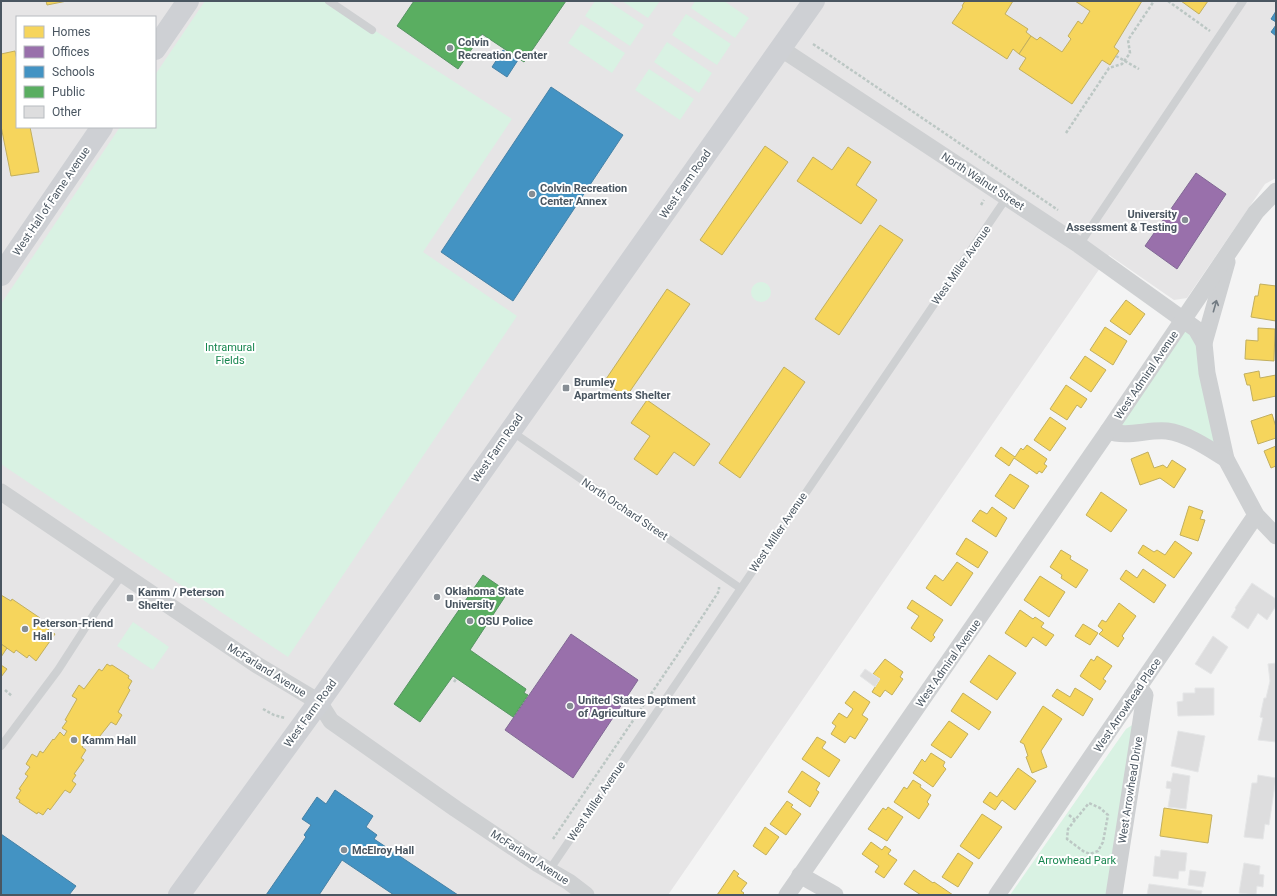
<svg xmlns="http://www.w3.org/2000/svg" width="1277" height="896" viewBox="0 0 1277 896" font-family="Roboto,sans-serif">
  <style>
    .education { fill: #e6e5e6; fill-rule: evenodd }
    .green { fill: #d9f2e3 }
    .homes { fill: #f6d55c; stroke: #c2af5e }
    .offices { fill: #9970ab; stroke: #816895 }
    .schools { fill: #4393c3; stroke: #4581a6 }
    .public { fill: #5aae61; stroke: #559461 }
    .building { fill: #ddddde; stroke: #e5e6e7 }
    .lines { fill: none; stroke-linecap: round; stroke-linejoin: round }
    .path { stroke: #bcc7c4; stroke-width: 2.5; stroke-dasharray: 3 2; stroke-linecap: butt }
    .lane { stroke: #ced0d2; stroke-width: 8 }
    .street { stroke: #ced0d2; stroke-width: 17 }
    .secondary { stroke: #ced0d4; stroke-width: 22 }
    .oneway { stroke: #727b83 }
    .poi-dot { fill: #868d94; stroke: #fff; stroke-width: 1.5 }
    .labels { text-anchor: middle; stroke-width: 4; stroke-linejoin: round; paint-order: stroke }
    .poi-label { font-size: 11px; font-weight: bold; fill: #4a5661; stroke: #fff; text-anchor: start }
    .street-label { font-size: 11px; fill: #4a5661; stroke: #fff }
    .park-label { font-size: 11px; fill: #17864f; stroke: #fff }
  </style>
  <rect width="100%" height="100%" fill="#f4f4f4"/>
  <path class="education" d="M1,1h1275v177l-11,6 -78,114 -13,2 -65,-45 -441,640h-667zM17,17h138v110h-138z"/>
  <g class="green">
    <path d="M205,1h124l183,118 -89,133 94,64 -229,341 -287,-193v-160l119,-177h35v-52z"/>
    <path d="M595,1h13l36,24 -14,21 -45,-30z"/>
    <path d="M622,1h38l-12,17z"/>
    <path d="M695,1h29l25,17 -14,20 -44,-30z"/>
    <path d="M686,14l45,30 -14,21 -45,-30z"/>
    <path d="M581,24l44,29 -13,20 -44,-30z"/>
    <path d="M667,42l45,31 -13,20 -45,-31z"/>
    <path d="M649,69l45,30 -14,21 -45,-30z"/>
    <circle cx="761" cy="292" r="10"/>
    <path d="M1183,319l13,10 30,130 -32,-19 -86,-9z"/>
    <path d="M133,622l36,25 -16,23 -36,-24z"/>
    <path d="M1134,724l-28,171h-96l116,-166z"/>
  </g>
  <g class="homes">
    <path d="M46,1h21l-20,4z"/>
    <path d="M965,1h48l-8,13 23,15 -2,3 5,4 -12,18 -6,-5 -6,10 -55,-36 11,-16 -1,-1z"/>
    <path d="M1075,1h67l-28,46 5,4 -9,14 -8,-5 -30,44 -53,-35 7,-11 -7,-4 12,-18 6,4 3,-3 22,15 9,-13 -3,-3 10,-15 4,3 8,-13z"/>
    <path d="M1181,1h27l-9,13z"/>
    <path d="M15,51l2,9v67h13l9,45 -28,4 -10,-50v-72z"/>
    <path d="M765,146l23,16 -66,93 -22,-15z"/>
    <path d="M848,147l23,15 -15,23 21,15 -16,24 -64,-43 16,-24 19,13z"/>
    <path d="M880,225l23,15 -64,95 -24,-16z"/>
    <path d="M1260,284l16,2v35l-25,-4 4,-21h3z"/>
    <path d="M667,289l23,15 -64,93 -22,-15z"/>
    <path d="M1126,300l19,14 -15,21 -20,-14z"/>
    <path d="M1105,327l22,14 -14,24 -23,-15z"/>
    <path d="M1258,328l17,1 -1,32 -29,-2 1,-19 12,1z"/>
    <path d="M1085,356l21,14 -15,22 -21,-14z"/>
    <path d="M784,367l21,15 -65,96 -21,-15z"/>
    <path d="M1259,371l1,7 16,-3v21l-23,5 -3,-16h-3l-3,-11z"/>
    <path d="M1066,385l21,14 -6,9 -4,-3 -10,15 -17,-11z"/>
    <path d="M647,400l63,44 -16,22 -20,-14 -17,23 -23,-16 16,-23 -19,-13z"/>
    <path d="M1272,414l4,13v11l-18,6 -7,-23z"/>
    <path d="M1050,417l16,11 -16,23 -16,-11z"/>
    <path d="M1027,445l20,14 -3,5 3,2 -5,7 -3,-2 -2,3 -23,-16 -5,8 -14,-10 6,-9 14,10 6,-9 2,2z"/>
    <path d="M1276,446v20l-5,2 -7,-17z"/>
    <path d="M1148,452l6,16 9,-3 4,3 5,-8 14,9 -12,19 -14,-10 -20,7 -9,-26z"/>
    <path d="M1010,474l19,12 -15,23 -19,-13z"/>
    <path d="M1101,492l26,18 -16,22 -25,-17z"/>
    <path d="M1189,506l14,5 -3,8 5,1 -7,21 -18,-6z"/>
    <path d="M992,507l15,11 -11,19 -24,-16 8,-11 7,4z"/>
    <path d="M966,538l22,14 -10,16 -22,-14z"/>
    <path d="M1175,541l17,12 -18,25 -36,-25 5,-8 11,7 3,-2 8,5z"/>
    <path d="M1061,550l10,6 -1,3 18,11 -12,18 -15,-10 1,-3 -12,-8z"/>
    <path d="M957,562l16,11 -22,33 -25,-18 9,-13 8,6z"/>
    <path d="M1143,569l23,16 -12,18 -34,-24 6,-9 11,8z"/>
    <path d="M1040,576l25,16 -16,25 -25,-17z"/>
    <path d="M1,595l10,6 1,-2 28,19 -2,2 12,7 -2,3 7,4 -19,27 -7,-6 -2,3 -11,-8 -2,3 -13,-9z"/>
    <path d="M912,600l31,20 -10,15 2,2 -4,5 -20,-14 8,-12 -12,-8z"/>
    <path d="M1119,603l17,13 -14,20 2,2 -6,9 -19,-13 4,-4 -5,-4 4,-6 4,2z"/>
    <path d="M1020,610l13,9 2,-2 9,6 -3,4 13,8 -8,11 -13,-9 -7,10 -21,-14z"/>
    <path d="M1083,624l15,9 -8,12 -15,-9z"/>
    <path d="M1,644l6,4 -6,9z"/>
    <path d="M989,655l27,18 -19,27 -27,-18z"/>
    <path d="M1097,656l15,10 -9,13 3,2 -6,9 -20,-14 11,-17 3,2z"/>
    <path d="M885,659l18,13 -3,5 3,2 -11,16 -7,-5 -5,7 -8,-5 8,-13 -7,-5z"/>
    <path d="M107,664l3,2 2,-1 17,11 -1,2 4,3 -4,7 2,2 -12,22 4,3 -6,10 -5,-3 -15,19 -2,-2 -5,7 -4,-3 -3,4 4,3 -5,8 3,2 -10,14 2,1 -4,6 4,3 -6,9 -5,-3 -15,20 -2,-2 -5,7 -5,-3 -1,2 -18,-12 1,-2 -4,-2 5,-8 -2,-1 9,-13 -3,-2 5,-7 -4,-3 6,-10 5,3 3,-6 3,2 10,-14 1,1 6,-8 4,4 3,-5 -5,-3 5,-7 -2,-1 12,-21 -5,-3 7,-11 5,4 15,-20 3,2z"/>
    <path d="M1,665l6,4 -6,8z"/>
    <path d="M1075,688l18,11 -10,17 -31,-20 5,-7 13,8z"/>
    <path d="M854,691l16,11 -8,13 6,4 -13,20 -5,-3 -5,7 -14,-9 5,-8 -4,-3 7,-10 8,5 6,-9 -8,-6z"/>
    <path d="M963,693l28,19 -12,18 -28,-19z"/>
    <path d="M1043,706l19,13 -21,32 6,16 -15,6 -6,-16 2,-1 -4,-12 -4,-2z"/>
    <path d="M949,721l19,13 -17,24 -20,-13z"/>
    <path d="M817,737l9,5 -4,6 18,12 -11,17 -27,-18z"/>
    <path d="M931,753l14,9 -2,4 3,3 -13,18 -20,-14 9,-14 3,3z"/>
    <path d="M1018,768l18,13 -21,29 -13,-10 -7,10 -12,-8 7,-10 7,5z"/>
    <path d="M802,771l18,12 -4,7 3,2 -9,15 -22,-15z"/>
    <path d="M913,780l8,5 -1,2 11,8 -4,7 2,2 -10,15 -25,-17 10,-15 3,2z"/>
    <path d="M787,801l6,4 -2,2 10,7 -15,21 -16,-11z"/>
    <path d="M888,807l15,10 -16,24 -19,-12 15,-21 3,2z"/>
    <path d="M1164,808l48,7 -4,28 -48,-7z"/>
    <path d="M982,814l20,13 -23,32 -19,-13z"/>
    <path d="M765,827l14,10 -13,18 -13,-9z"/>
    <path d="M871,842l11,8 3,-4 6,4 -3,4 9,6 -13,18 -9,-6 4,-6 -17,-12z"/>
    <path d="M958,853l15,10 -15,24 -16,-10z"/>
    <path d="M734,870l5,4 -2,2 10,7 -6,8 3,2 -2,2h-25z"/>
    <path d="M914,870l19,13 1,-1 19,13h-32l-17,-11z"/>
  </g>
  <g class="offices">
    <path d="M1196,173l30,21 -49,75 -32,-23z"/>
    <path d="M571,634l67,46 -65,98 -68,-48z"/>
  </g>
  <g class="schools">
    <path d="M1276,11v11l-5,-3z"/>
    <path d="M1276,25v11l-5,-4z"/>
    <path d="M503,50l15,10 -11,17 -15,-10z"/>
    <path d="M551,87l72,48 -110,166 -72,-49z"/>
    <path d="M335,790l38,26 -7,11 11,8 -3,4 84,56h-64l-52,-35 -23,35h-53l40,-58 -2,-2 7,-10 -9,-6 15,-22 9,7z"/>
    <path d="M1,834l75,52 -7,9h-68z"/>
  </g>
  <g class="public">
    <path d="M414,1h152l-42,61 -42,-28 -24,35 -61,-43z"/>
    <path d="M483,575l25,17 -38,58 56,39 -2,4 4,2 -15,22 -60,-41 -33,46 -26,-18z"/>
  </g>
  <g class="building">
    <path d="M1252,583l24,16v7l-9,14 -9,-7 -10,16 -17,-12 5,-8 -1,-1z"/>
    <path d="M1213,636l15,11 -17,27 -16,-10z"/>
    <path d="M1276,663v79l-18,-2 5,-22 -3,-1 4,-19h2l4,-17 -2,-17z"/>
    <path d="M865,669l15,10 -5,8 -15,-11z"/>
    <path d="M1195,688h19v27l-36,1 -1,-14 6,-1v-8h12z"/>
    <path d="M1178,731l27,5 -7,36 -27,-6z"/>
    <path d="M1173,773l17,3 -4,33 -18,-2 3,-18 -5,-1 1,-7 4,1z"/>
    <path d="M1258,775l18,3 -7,47 -4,-1 -2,15 -19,-2 8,-54h5z"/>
    <path d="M1161,850l26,3 -2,18h-6l-1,8 -25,-3 2,-20 5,1z"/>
    <path d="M1244,863l16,3 -1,8 5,1 -1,12 -6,-1 -1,9 -17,-2z"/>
    <path d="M1190,870l16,2 -3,15 -15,-2z"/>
    <path d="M1149,884l53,7 -1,4h-54z"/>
  </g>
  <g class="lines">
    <g class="path">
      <path d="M1168,1l42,30"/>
      <path d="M813,44l245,166"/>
      <path d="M1116,56l23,13"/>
      <path d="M1066,133l43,-65 13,-4 8,-11 -2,-13 26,-39"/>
      <path d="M981,205l3,-5"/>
      <path d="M454,682l2,-3"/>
      <path d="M5,690l7,6"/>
      <path d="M263,709l11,6 11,3"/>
      <path d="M1069,815l6,5 14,-17 11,5 8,7 -5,27 -5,9 -8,3 -7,-3 -16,-12 1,-10 7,-9"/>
      <path d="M553,839l125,-185 41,-63v-4"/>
    </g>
    <g class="lane">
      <path d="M329,1l43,29"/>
      <path d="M1079,245l164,-244"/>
      <path d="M511,431l229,157"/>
      <path d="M1,746l57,-76 40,-62 25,-34"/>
      <path d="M550,869l457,-672"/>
    </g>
    <g class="street">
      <path d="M780,48l299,197 117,84 8,14 3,30 19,86 30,56 20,21"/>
      <path d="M1204,343l23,-81"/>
      <path d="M1108,431c19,7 40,-2 59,0 21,3 41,17 59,28"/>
      <path d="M1,492l256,173 62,37 12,19 125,88 82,55 31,18 17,13"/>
      <path d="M800,875l35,20"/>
      <path d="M787,895l321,-464 148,-219 20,-21"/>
      <path d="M997,895l259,-380"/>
      <path d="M1114,895l31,-200 -6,-8"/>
    </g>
    <g class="secondary">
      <path d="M155,49l33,-48"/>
      <path d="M1,275l101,-148"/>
      <path d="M179,895l140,-193 495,-701"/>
    </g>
  </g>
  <defs><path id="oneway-shaft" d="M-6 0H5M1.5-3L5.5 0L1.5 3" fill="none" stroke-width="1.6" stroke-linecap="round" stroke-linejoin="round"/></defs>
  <use class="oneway" href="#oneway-shaft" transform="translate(1215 306) rotate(-74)"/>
  <g class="poi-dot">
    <circle cx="450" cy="48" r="4"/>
    <circle cx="532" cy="194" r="4"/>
    <circle cx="1185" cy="220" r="4"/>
    <rect x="562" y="384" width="8" height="8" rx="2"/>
    <circle cx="437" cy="597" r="4"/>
    <rect x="126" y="594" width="8" height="8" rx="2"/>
    <circle cx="470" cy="621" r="4"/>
    <circle cx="25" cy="629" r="4"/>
    <circle cx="570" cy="706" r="4"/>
    <circle cx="74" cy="740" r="4"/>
    <circle cx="344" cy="850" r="4"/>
  </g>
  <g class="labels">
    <g class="poi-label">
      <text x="458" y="46">Colvin<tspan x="458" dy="13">Recreation Center</tspan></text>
      <text x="540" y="192">Colvin Recreation<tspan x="540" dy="13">Center Annex</tspan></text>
      <text x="1177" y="218" text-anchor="end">University<tspan x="1177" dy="13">Assessment &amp; Testing</tspan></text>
      <text x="574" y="386">Brumley<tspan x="574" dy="13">Apartments Shelter</tspan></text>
      <text x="445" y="595">Oklahoma State<tspan x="445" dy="13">University</tspan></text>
      <text x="138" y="596">Kamm / Peterson<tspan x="138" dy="13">Shelter</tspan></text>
      <text x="478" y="625">OSU Police</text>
      <text x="33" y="627">Peterson-Friend<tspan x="33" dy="13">Hall</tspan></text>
      <text x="578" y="704">United States Deptment<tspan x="578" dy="13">of Agriculture</tspan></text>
      <text x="82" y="744">Kamm Hall</text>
      <text x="352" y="854">McElroy Hall</text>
    </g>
    <g class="street-label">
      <text transform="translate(983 181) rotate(33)" y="4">North Walnut Street</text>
      <text transform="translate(685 184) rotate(-55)" y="4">West Farm Road</text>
      <text transform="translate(51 201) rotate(-56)" y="4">West Hall of Fame Avenue</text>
      <text transform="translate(961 265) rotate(-55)" y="4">West Miller Avenue</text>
      <text transform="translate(1146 375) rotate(-56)" y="4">West Admiral Avenue</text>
      <text transform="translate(497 448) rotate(-55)" y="4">West Farm Road</text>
      <text transform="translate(625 509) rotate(34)" y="4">North Orchard Street</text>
      <text transform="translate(778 532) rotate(-56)" y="4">West Miller Avenue</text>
      <text transform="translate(948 663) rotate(-55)" y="4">West Admiral Avenue</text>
      <text transform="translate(267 670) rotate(32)" y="4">McFarland Avenue</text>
      <text transform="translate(1127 705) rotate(-56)" y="4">West Arrowhead Place</text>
      <text transform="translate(310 713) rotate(-54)" y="4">West Farm Road</text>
      <text transform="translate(1130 790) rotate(-81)" y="4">West Arrowhead Drive</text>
      <text transform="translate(596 801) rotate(-56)" y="4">West Miller Avenue</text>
      <text transform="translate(530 857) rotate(33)" y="4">McFarland Avenue</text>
    </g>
    <g class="park-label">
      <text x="230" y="351">Intramural<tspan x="230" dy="13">Fields</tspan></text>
      <text x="1077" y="864">Arrowhead Park</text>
    </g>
  </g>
  <rect width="1277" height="896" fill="none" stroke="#4a5661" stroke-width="4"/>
  <rect x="16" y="16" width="140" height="112" fill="#ffffff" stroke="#b7bbc0"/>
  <rect x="24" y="26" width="20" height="12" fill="#f6d55c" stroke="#b7bbc0"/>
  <text x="52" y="36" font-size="12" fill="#4a5661">Homes</text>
  <rect x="24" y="46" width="20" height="12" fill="#9970ab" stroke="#b7bbc0"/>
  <text x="52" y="56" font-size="12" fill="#4a5661">Offices</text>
  <rect x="24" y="66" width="20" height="12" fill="#4393c3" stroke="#b7bbc0"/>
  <text x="52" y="76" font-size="12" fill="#4a5661">Schools</text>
  <rect x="24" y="86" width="20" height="12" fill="#5aae61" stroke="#b7bbc0"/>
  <text x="52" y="96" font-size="12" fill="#4a5661">Public</text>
  <rect x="24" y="106" width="20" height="12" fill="#ddddde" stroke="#b7bbc0"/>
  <text x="52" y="116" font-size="12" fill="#4a5661">Other</text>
</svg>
